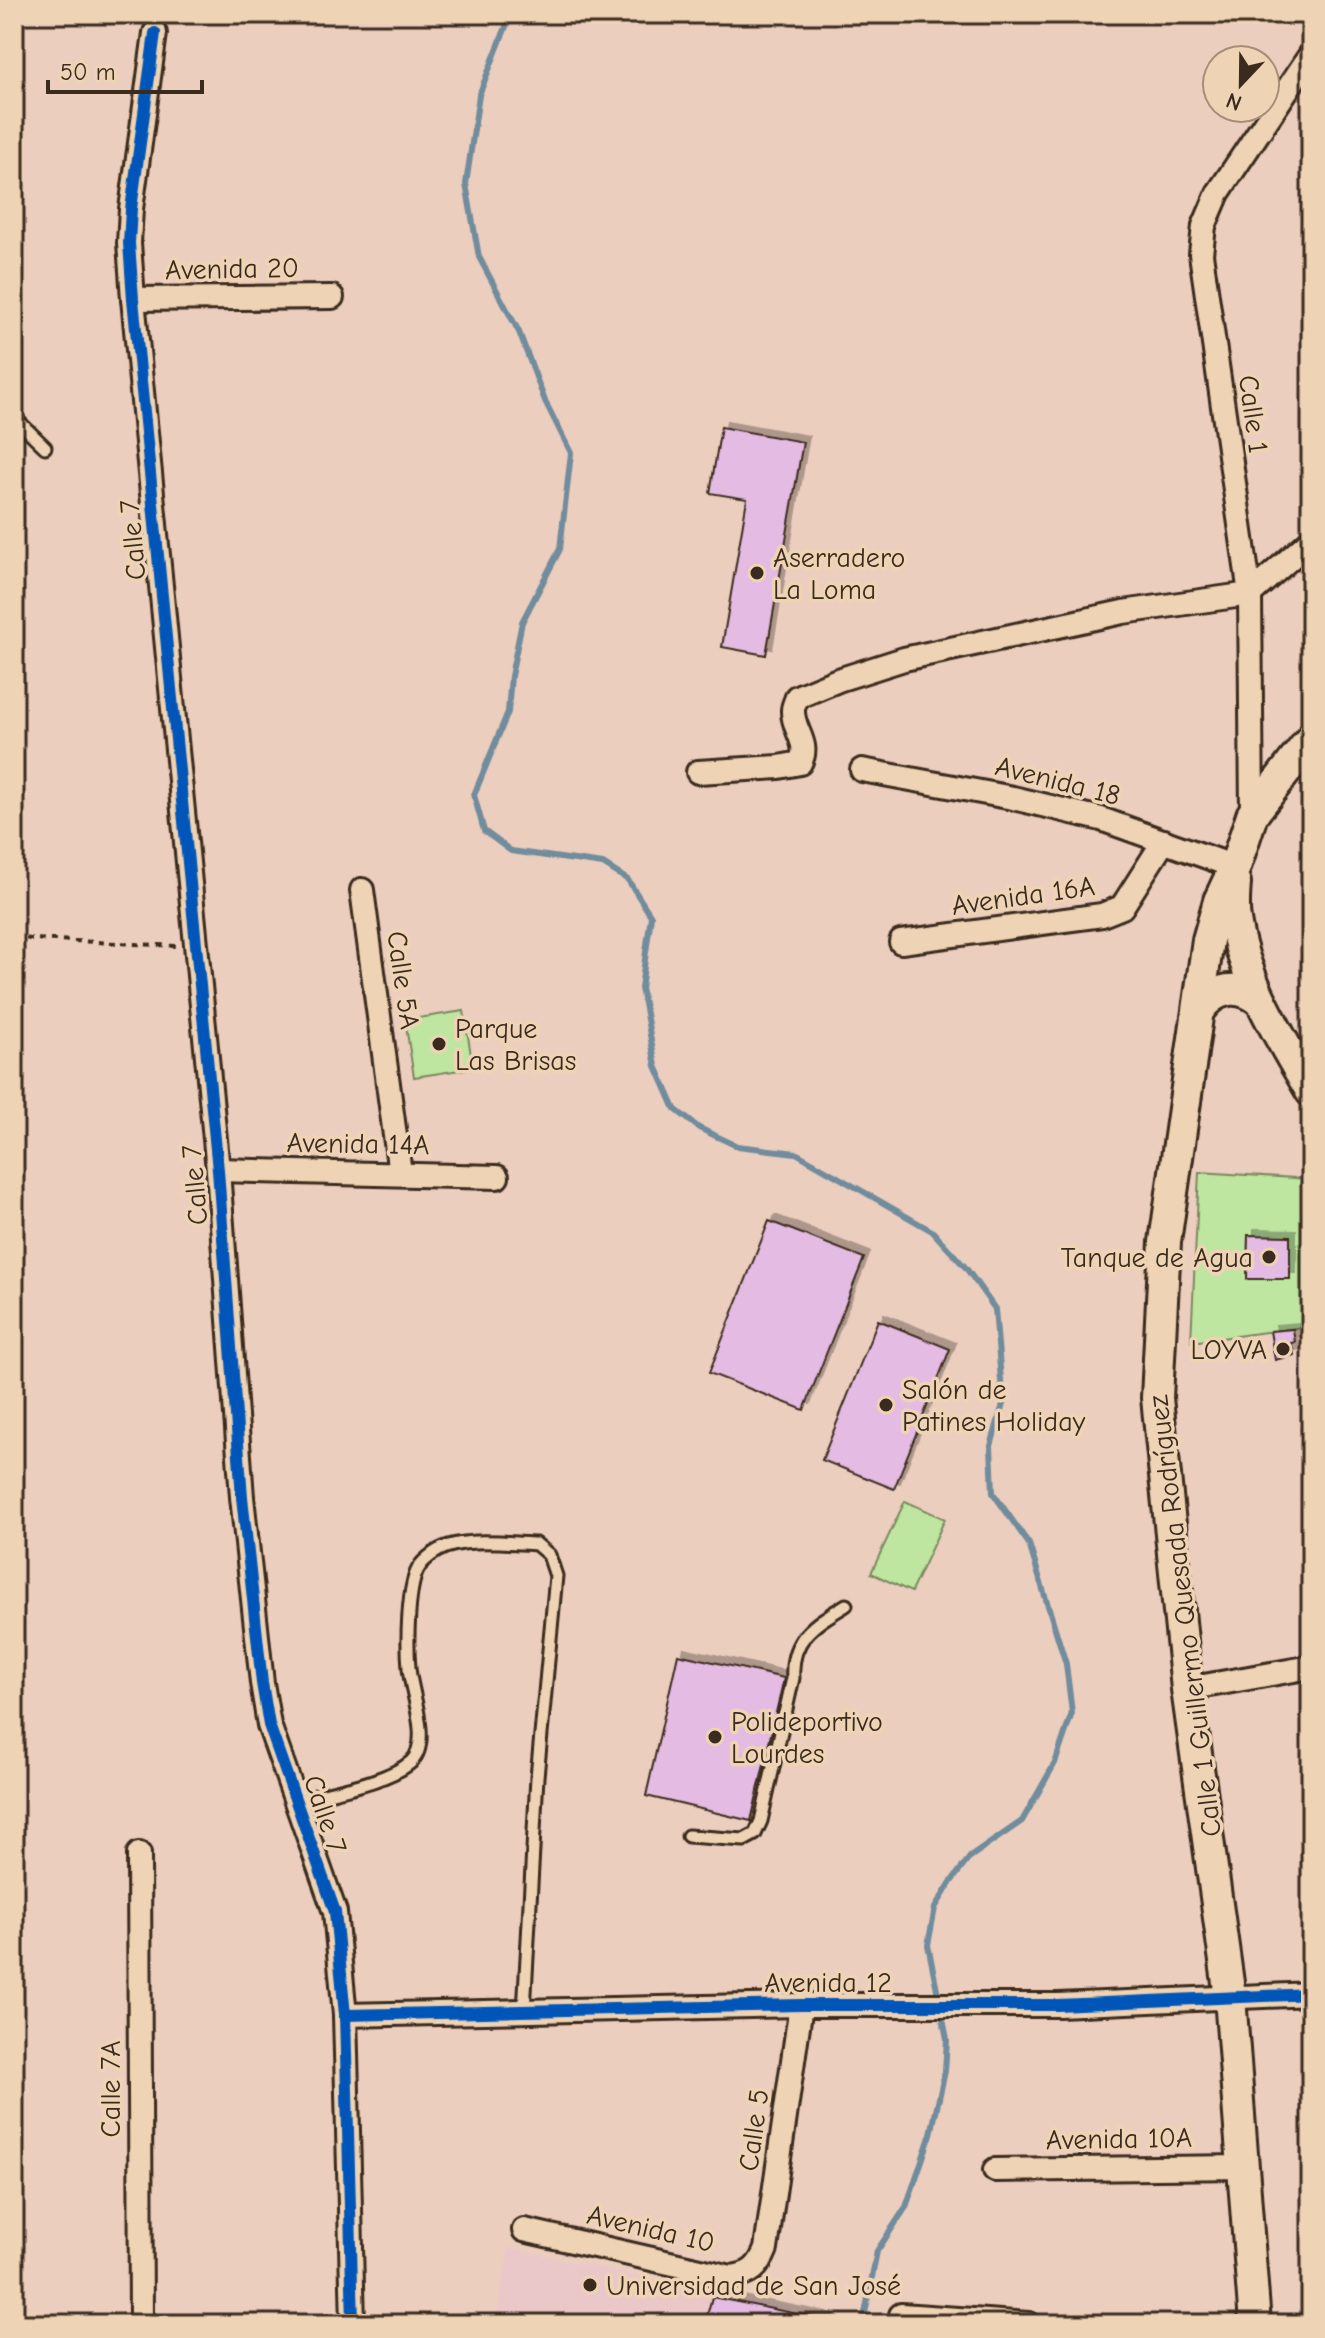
<svg xmlns="http://www.w3.org/2000/svg" width="1325" height="2338" viewBox="0 0 1325 2338" font-family="'Comic Neue',sans-serif">
  <style>
    .built { fill: #eac8c9 }
    .green { fill: #bee6a1; stroke: #7c8860; stroke-width: 2; fill-rule: evenodd }
    .lines { fill: none; stroke-linecap: round; stroke-linejoin: round }
    .stream { stroke: #708c9d; stroke-width: 6 }
    .building { fill: #e4bbe2; stroke: #3b2a1e; stroke-width: 2; filter: url(#shadow) }
    .lane-casing { stroke: #3b2a1e; stroke-width: 17 }
    .street-casing { stroke: #3b2a1e; stroke-width: 28 }
    .secondary-casing { stroke: #3b2a1e; stroke-width: 36 }
    .path { stroke: #3b2a1e; stroke-width: 4; stroke-dasharray: 6 6; stroke-linecap: butt }
    .lane { stroke: #eed3b5; stroke-width: 11 }
    .street { stroke: #eed3b5; stroke-width: 22 }
    .secondary { stroke: #eed3b5; stroke-width: 30 }
    .cycleway-casing { stroke: #eed3b5; stroke-width: 17 }
    .cycleway { stroke: #0057b8; stroke-width: 12 }
    .poi-dot { fill: #3b2a1e; stroke: #eed3b5; stroke-width: 3 }
    .labels { text-anchor: middle; stroke-width: 7; stroke-linejoin: round; paint-order: stroke }
    .street-label { font-size: 28px; fill: #3b2a1e; stroke: #eed3b5 }
    .poi-label { font-size: 28px; fill: #3b2a1e; stroke: #eed3b5; text-anchor: start }
  </style>
  <defs>
    <filter id="shadow"><feDropShadow dx="6" dy="-6" stdDeviation="0" flood-color="#0004"/></filter>
  </defs>
  <rect width="100%" height="100%" fill="#eccebe"/>
  <filter id="ink" filterUnits="userSpaceOnUse"><feTurbulence type="fractalNoise" baseFrequency=".0125" numOctaves="2"/><feDisplacementMap in="SourceGraphic" scale="16" xChannelSelector="R" yChannelSelector="G"/><feConvolveMatrix kernelMatrix="1 2 1 2 8 2 1 2 1" color-interpolation-filters="sRGB"/></filter>
  <g filter="url(#ink)">
    <path class="built" d="M509,2248l339,74v2h-353z"/>
    <g class="green">
      <path d="M464,1011l9,57 -59,9 -9,-57z"/>
      <path d="M1199,1172l112,7v147l-120,16zM1248,1236h42l-1,43 -42,-1z"/>
      <path d="M905,1501l40,18 -34,73 -40,-19z"/>
    </g>
    <g class="lines">
      <path class="stream" d="M511,14l-32,81 -13,89 13,73 40,75 26,69 26,52 -11,96 -38,73 -11,54 -3,36 -34,83 10,36 27,20 92,13 25,16 23,36 -10,72 15,78 19,43 24,19 38,18 59,7 136,78 34,37 29,41 8,95 -12,42 2,47 36,51 37,120 6,49 -17,50 -33,58 -52,36 -19,25 -16,26 -7,37 19,94 -2,32 -14,63 -25,73 -29,44 -14,73"/>
    </g>
    <g class="building">
      <path d="M721,427l82,15 -37,213 -44,-8 25,-148 -37,-6z"/>
      <path d="M769,1221l95,37 -60,152 -95,-37z"/>
      <path d="M1248,1235l42,1v43h-43z"/>
      <path d="M878,1320l72,29 -56,140 -72,-29z"/>
      <path d="M1293,1329l2,13 -4,1 3,12 -19,5 -5,-29z"/>
      <path d="M1311,1428v34h-4l-6,-33z"/>
      <path d="M678,1654l106,24 -33,143 -105,-25z"/>
      <path d="M712,2297l116,23 -1,4h-118l-4,-1z"/>
    </g>
    <g class="lines">
      <defs>
        <g id="lane">
          <path d="M14,417l31,30"/>
          <path d="M296,1801c31,-9 91,-18 115,-39 21,-20 0,-68 -2,-94 -2,-22 -2,-86 11,-102 3,-5 13,-13 19,-16 23,-13 70,-7 97,-6l13,11 7,21 -19,201 -13,234"/>
          <path d="M688,1836l56,4 11,-6 6,-13 32,-143c-3,-40 22,-54 53,-73"/>
        </g>
        <g id="street">
          <path d="M155,33l-24,176 -2,34 4,56 85,871 24,327 20,186 7,42 66,187 10,103 8,309"/>
          <path d="M133,299l199,-2"/>
          <path d="M1250,594l61,-54"/>
          <path d="M862,770l151,28 88,21 134,48"/>
          <path d="M698,772l81,-5 21,-4c11,-20 -8,-33 -7,-53 0,-4 3,-9 4,-13l41,-17 66,-21 219,-47 127,-18"/>
          <path d="M1252,815l-2,-221 -49,-340 3,-28 14,-33 93,-139"/>
          <path d="M362,890l38,283"/>
          <path d="M901,942l201,-27 20,-8 42,-66"/>
          <path d="M218,1170l279,7"/>
          <path d="M1187,1689l124,-22"/>
          <path d="M139,1854l2,470"/>
          <path d="M345,2015l456,-10h257l253,-11"/>
          <path d="M995,2170l249,-3"/>
          <path d="M524,2230l207,47c20,-2 28,-10 35,-28l35,-244"/>
          <path d="M901,2315l128,9"/>
        </g>
        <g id="secondary">
          <path d="M1235,883c-1,12 -2,25 0,37 9,62 46,118 76,171"/>
          <path d="M1199,1010c16,-23 40,-27 62,-9"/>
          <path d="M1255,2324l-25,-327 -43,-308 -30,-291 8,-156 43,-302 11,-39 16,-34 17,-52 59,-76"/>
        </g>
      </defs>
      <use href="#lane" class="lane-casing"/>
      <use href="#street" class="street-casing"/>
      <use href="#secondary" class="secondary-casing"/>
      <path class="path" d="M14,938l163,8"/>
      <use href="#lane" class="lane"/>
      <use href="#street" class="street"/>
      <use href="#secondary" class="secondary"/>
      <defs>
        <g id="cycleway">
          <path d="M155,33l-24,176 -2,34 4,56 85,871 24,327 20,186 7,42 66,187 10,103 8,309"/>
          <path d="M345,2015l456,-10h257l253,-11"/>
        </g>
      </defs>
      <use href="#cycleway" class="cycleway-casing"/>
      <use href="#cycleway" class="cycleway"/>
    </g>
  </g>
  <g class="poi-dot">
    <circle cx="757" cy="573" r="8"/>
    <circle cx="439" cy="1044" r="8"/>
    <circle cx="1269" cy="1257" r="8"/>
    <circle cx="1283" cy="1349" r="8"/>
    <circle cx="886" cy="1405" r="8"/>
    <circle cx="715" cy="1737" r="8"/>
    <circle cx="590" cy="2285" r="8"/>
  </g>
  <g class="labels">
    <g class="street-label">
      <text transform="translate(232 268) rotate(-1)" y="10">Avenida 20</text>
      <text transform="translate(1254 414) rotate(82)" y="10">Calle 1</text>
      <text transform="translate(132 540) rotate(-95)" y="10">Calle 7</text>
      <text transform="translate(1058 780) rotate(14)" y="10">Avenida 18</text>
      <text transform="translate(1023 895) rotate(-8)" y="10">Avenida 16A</text>
      <text transform="translate(404 980) rotate(82)" y="10">Calle 5A</text>
      <text transform="translate(358 1143) rotate(1)" y="10">Avenida 14A</text>
      <text transform="translate(194 1185) rotate(-95)" y="10">Calle 7</text>
      <text transform="translate(1184 1616) rotate(-97)" y="10">Calle 1 Guillermo Quesada Rodríguez</text>
      <text transform="translate(326 1814) rotate(71)" y="10">Calle 7</text>
      <text x="828" y="1992">Avenida 12</text>
      <text transform="translate(110 2089) rotate(-90)" y="10">Calle 7A</text>
      <text transform="translate(753 2130) rotate(-82)" y="10">Calle 5</text>
      <text transform="translate(1119 2138) rotate(-1)" y="10">Avenida 10A</text>
      <text transform="translate(651 2228) rotate(13)" y="10">Avenida 10</text>
    </g>
    <g class="poi-label">
      <text x="773" y="567">Aserradero<tspan x="773" dy="32">La Loma</tspan></text>
      <text x="455" y="1038">Parque<tspan x="455" dy="32">Las Brisas</tspan></text>
      <text x="1253" y="1267" text-anchor="end">Tanque de Agua</text>
      <text x="1267" y="1359" text-anchor="end">LOYVA</text>
      <text x="902" y="1399">Salón de<tspan x="902" dy="32">Patines Holiday</tspan></text>
      <text x="731" y="1731">Polideportivo<tspan x="731" dy="32">Lourdes</tspan></text>
      <text x="606" y="2295">Universidad de San José</text>
    </g>
  </g>
  <rect width="1325" height="2338" fill="none" stroke="#eed3b5" stroke-width="48"/>
  <rect x="24" y="24" width="1277" height="2290" fill="none" stroke="#3b2a1e" stroke-width="3" filter="url(#ink)"/>
  <g transform="translate(1241 84) rotate(202)"><circle r="38" fill="#eed3b5" stroke="#a68f79" stroke-width="2"/>
  <path d="M0-6L14 30L0 20L-14 30Z" fill="#3b2a1e"/>
  <text y="-12" font-size="22" font-weight="bold" text-anchor="middle" fill="#3b2a1e">N</text>
  </g>
  <path d="M48 80v12h154v-12" fill="none" stroke="#3b2a1e" stroke-width="4"/>
  <text x="60" y="80" font-size="24" fill="#3b2a1e" stroke="#eed3b5" stroke-width="6" paint-order="stroke">50 m</text>
</svg>
